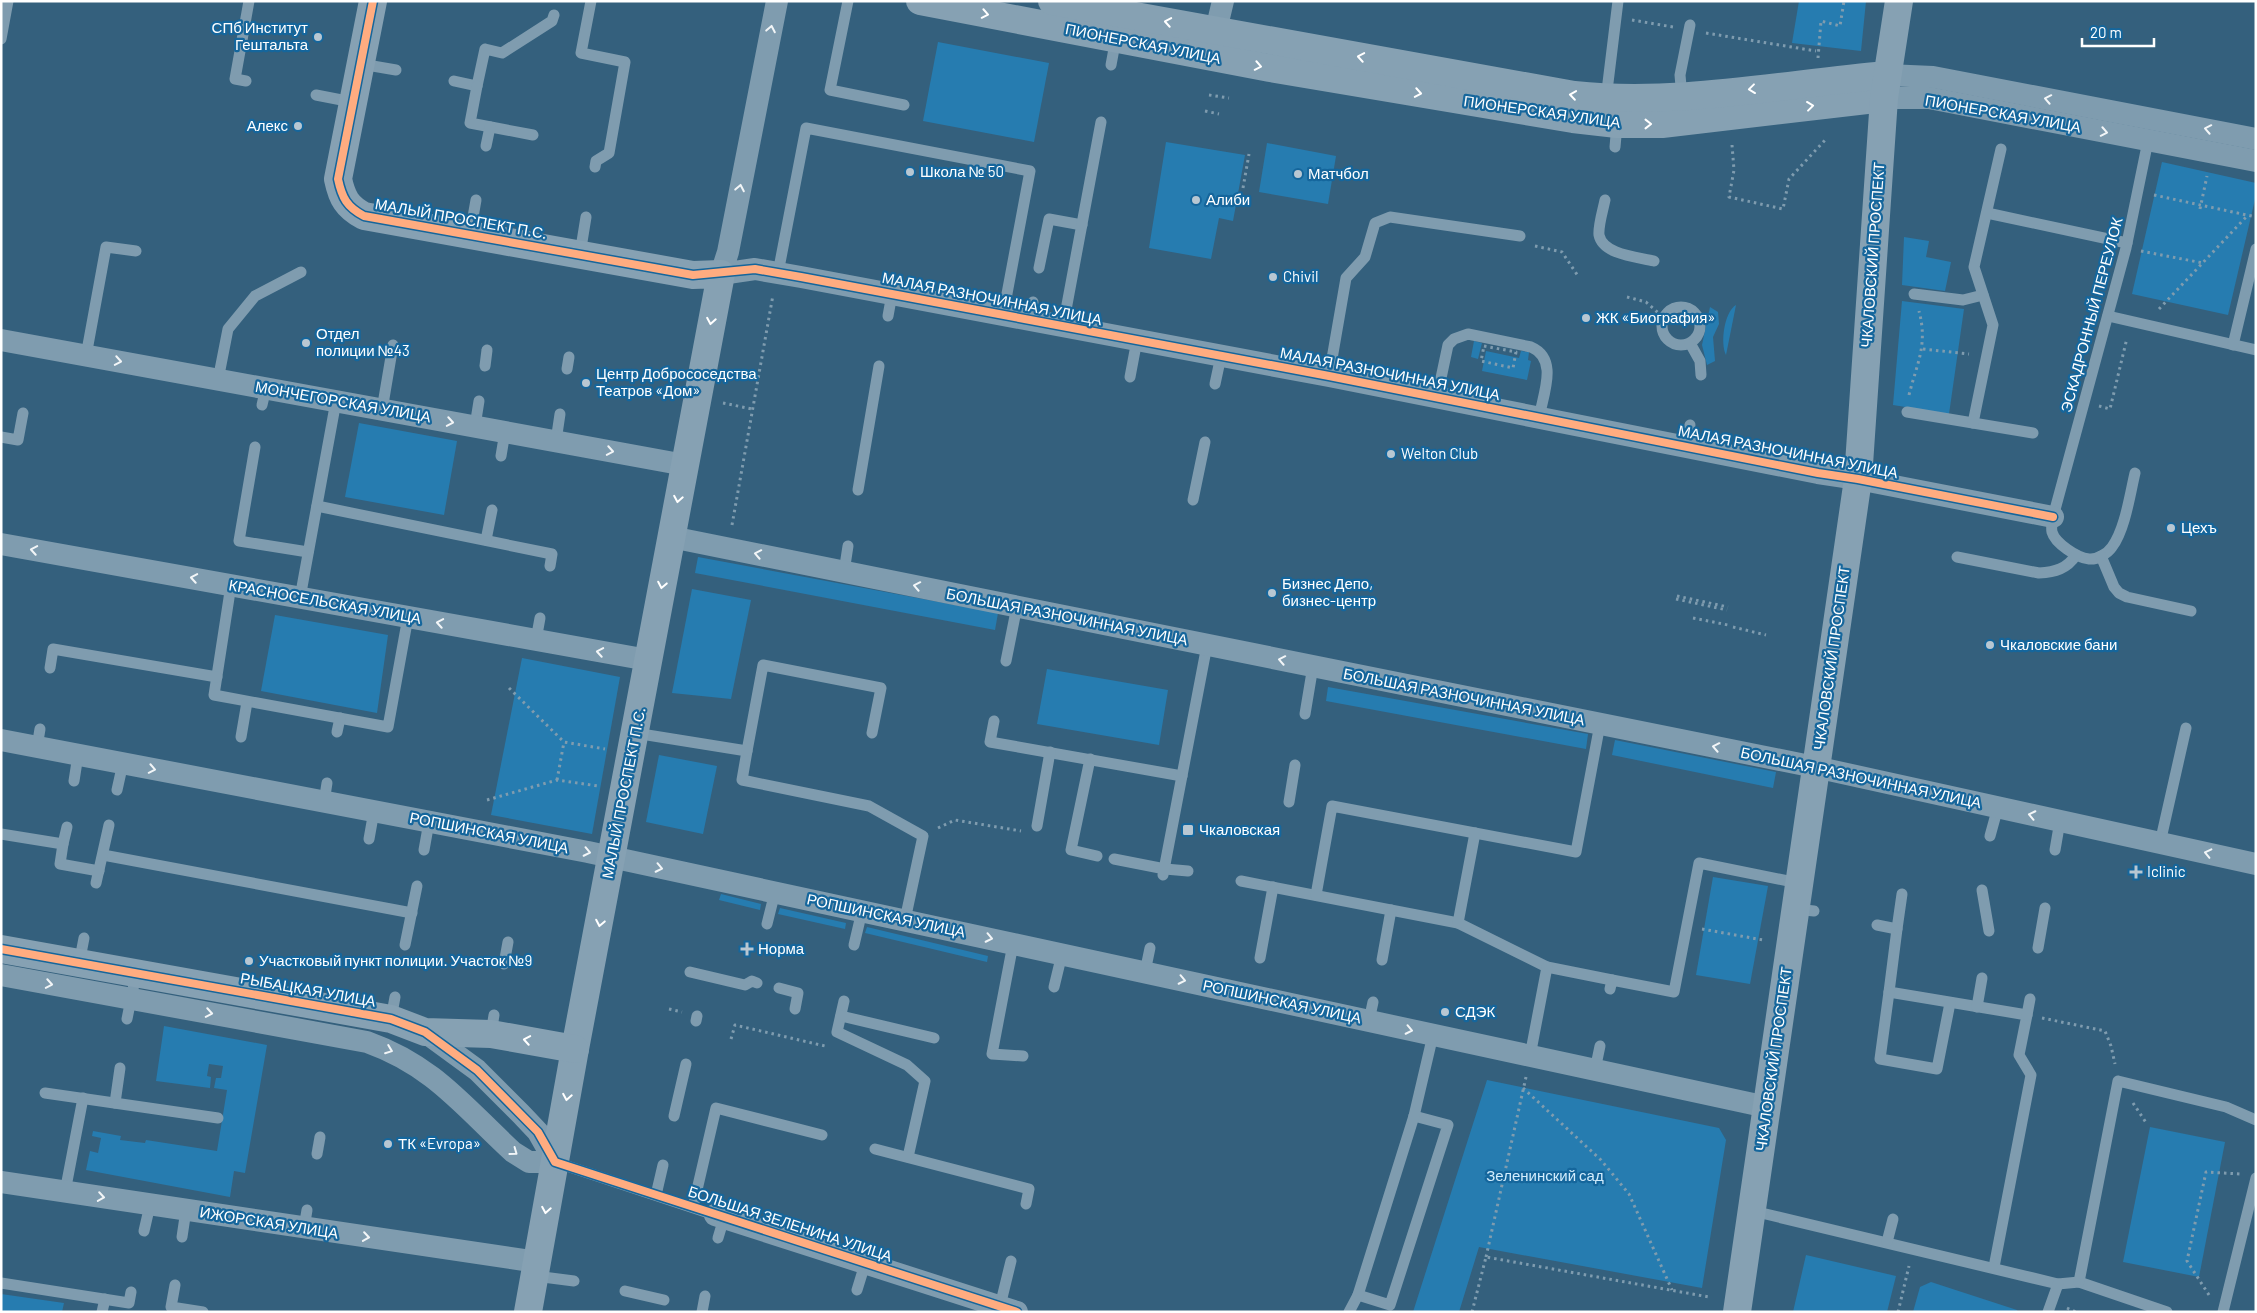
<svg xmlns="http://www.w3.org/2000/svg" width="2257" height="1313" viewBox="0 0 2257 1313" font-family="Barlow,sans-serif">
  <style>
    .green { fill: #267cb0 }
    .lines { fill: none; stroke-linecap: round; stroke-linejoin: round }
    .path { stroke: #7f9caf; stroke-width: 3; stroke-dasharray: 2.5 4; stroke-linecap: butt }
    .lane { stroke: #7f9caf; stroke-width: 11 }
    .street { stroke: #7f9caf; stroke-width: 22 }
    .secondary { stroke: #86a1b3; stroke-width: 28 }
    .cycleway-casing { stroke: #15669c; stroke-width: 11 }
    .cycleway { stroke: #ffac80; stroke-width: 8 }
    .oneway { stroke: #fff }
    .oneway2 { stroke: #f2f5f7 }
    .poi-dot { fill: #b8c7d2; stroke: #15669c; stroke-width: 2 }
    .labels { text-anchor: middle; stroke-width: 4.5; stroke-linejoin: round; paint-order: stroke }
    .poi-label { font-size: 15px; fill: #fff; stroke: #15669c; text-anchor: start }
    .street-label { font-size: 15px; fill: #fff; stroke: #15669c }
    .park-label { font-size: 15px; fill: #d3edfd; stroke: #15669c }
  </style>
  <rect width="100%" height="100%" fill="#34607d"/>
  <g class="green">
    <path d="M1799,1h67l-5,50 -69,-8z"/>
    <path d="M938,42l111,21 -15,79 -111,-21z"/>
    <path d="M1166,142l79,13 -12,66 -14,-3 -8,41 -62,-11z"/>
    <path d="M1267,143l69,13 -8,48 -69,-12z"/>
    <path d="M2162,162l94,21v12l-28,120 -96,-21z"/>
    <path d="M1904,237l25,4 -3,16 25,5 -6,29 -43,-6z"/>
    <path d="M1902,301l62,8 -15,105 -56,-9z"/>
    <path d="M1736,305l-10,50c-6,-11 -2,-43 10,-50z"/>
    <path d="M1710,307l8,5 1,12 -6,13 2,24 -8,4 -5,-20z"/>
    <path d="M1474,341l8,2 -4,16 -7,-2z"/>
    <path d="M1486,351l33,7 2,-7 8,1 -1,8 3,1 -4,19 -45,-9z"/>
    <path d="M359,423l98,18 -13,74 -99,-18z"/>
    <path d="M698,557l300,56 -3,17 -300,-57z"/>
    <path d="M692,589l59,11 -20,99 -59,-6z"/>
    <path d="M275,615l113,20 -11,78 -116,-22z"/>
    <path d="M522,658l98,19 -28,157 -101,-19z"/>
    <path d="M1047,669l121,21 -9,55 -122,-21z"/>
    <path d="M1328,687l260,47 -2,15 -260,-48z"/>
    <path d="M1615,740l161,32 -3,16 -161,-33z"/>
    <path d="M659,755l58,11 -14,68 -57,-12z"/>
    <path d="M1713,877l55,9 -18,98 -54,-9z"/>
    <path d="M721,894l40,10 -1,6 -41,-10z"/>
    <path d="M780,908l66,15 -1,6 -67,-15z"/>
    <path d="M867,927l121,29 -1,6 -122,-29z"/>
    <path d="M164,1026l103,19 -22,128 -11,-2 -4,26 -144,-27 4,-19 8,2 3,-15 -9,-2 1,-5 28,5 -1,4 25,3 1,-3 71,11 10,-61 -13,-2 2,-10h5l2,-12 -14,-2 -2,12 4,1 -1,11 -54,-7z"/>
    <path d="M1487,1080l232,48 7,12 -24,148 -223,-41 -20,65h-46z"/>
    <path d="M2150,1127l75,15 -26,135 -76,-15z"/>
    <path d="M1806,1255l90,21 -9,36h-94z"/>
    <path d="M1931,1282l86,28 1,2h-105l7,-25z"/>
    <path d="M1,1294l63,9 -2,9h-61z"/>
  </g>
  <g class="lines">
    <g class="path">
      <path d="M1632,20l41,7"/>
      <path d="M1706,33l110,18"/>
      <path d="M1818,58l3,-37 19,5 4,-25"/>
      <path d="M1209,95l20,3"/>
      <path d="M1205,111l14,3"/>
      <path d="M1732,145l2,25 -5,27 54,12 6,-30 37,-40"/>
      <path d="M1243,188l6,-34"/>
      <path d="M2154,195l102,22"/>
      <path d="M2200,209l7,-33"/>
      <path d="M1535,246l27,6 16,24"/>
      <path d="M2141,251l62,12"/>
      <path d="M1627,297l19,5 18,16"/>
      <path d="M2159,309l89,-94"/>
      <path d="M1484,346l32,6 -3,16 -32,-7z"/>
      <path d="M1923,349l46,5"/>
      <path d="M1909,395c8,-32 19,-50 10,-84"/>
      <path d="M723,403l29,6"/>
      <path d="M2099,406l11,3 17,-71"/>
      <path d="M732,525l41,-230"/>
      <path d="M1677,596l51,11"/>
      <path d="M1676,599l51,11"/>
      <path d="M1693,618l35,7"/>
      <path d="M1733,627l33,8"/>
      <path d="M509,688l55,54 41,7"/>
      <path d="M557,780l7,-38"/>
      <path d="M487,800l70,-20 41,6"/>
      <path d="M938,828l17,-8 66,11"/>
      <path d="M1702,929l61,11"/>
      <path d="M669,1009l13,3"/>
      <path d="M2042,1018l63,13 6,15 4,18"/>
      <path d="M731,1039l4,-14 90,21"/>
      <path d="M1523,1088l78,72 28,34 43,96"/>
      <path d="M2133,1103l14,21"/>
      <path d="M1486,1257l40,-180"/>
      <path d="M2209,1295l-22,-34 19,-89 34,2"/>
      <path d="M2067,1308l9,4"/>
      <path d="M1472,1312l14,-55 223,40"/>
      <path d="M1898,1312l11,-46"/>
    </g>
    <g class="lane">
      <path d="M591,1l-10,52 44,9 -16,91 -13,8 -1,6"/>
      <path d="M848,1l-18,89 74,15"/>
      <path d="M1,39l7,-38"/>
      <path d="M361,64l35,6"/>
      <path d="M1111,65l5,-27"/>
      <path d="M246,81l-11,-2 14,-78"/>
      <path d="M454,81l23,5 8,-37 17,4 50,-32 2,-6"/>
      <path d="M477,86l-7,37 63,12"/>
      <path d="M316,95l36,7"/>
      <path d="M1682,97l-2,-22 10,-50"/>
      <path d="M1606,99l12,-98"/>
      <path d="M486,146l4,-19"/>
      <path d="M1615,147l2,-23"/>
      <path d="M1605,200c-2,10 -7,26 -6,35 4,20 39,22 55,26"/>
      <path d="M1987,213l140,30"/>
      <path d="M470,234l6,-34"/>
      <path d="M580,254l6,-37"/>
      <path d="M1039,268l10,-49 33,6"/>
      <path d="M778,273l28,-145 224,43 -27,144"/>
      <path d="M1914,294l49,6 20,-5"/>
      <circle cx="1681" cy="326" r="19"/>
      <path d="M888,316l4,-22"/>
      <path d="M2108,316l148,34"/>
      <path d="M1030,320l3,-18"/>
      <path d="M1063,326l38,-204"/>
      <path d="M1690,343l10,18 1,14"/>
      <path d="M2233,345l23,-96"/>
      <path d="M86,356l20,-109 30,4"/>
      <path d="M485,366l2,-16"/>
      <path d="M567,369l2,-12"/>
      <path d="M1329,376l17,-98 19,-21 10,-34 15,-6 130,19"/>
      <path d="M1130,377l7,-37"/>
      <path d="M218,380l10,-51 27,-33 46,-24"/>
      <path d="M1215,384l6,-28"/>
      <path d="M1437,397l11,-52 6,-6 14,-5 63,13c28,12 12,47 8,71"/>
      <path d="M262,405l4,-17"/>
      <path d="M382,410l11,-65"/>
      <path d="M1907,412l126,21"/>
      <path d="M1973,423l20,-98 -19,-58 27,-118"/>
      <path d="M475,426l4,-25"/>
      <path d="M1,437l17,3 5,-27"/>
      <path d="M556,441l4,-27"/>
      <path d="M255,447l-16,94 69,11"/>
      <path d="M1686,447l4,-22"/>
      <path d="M501,456l4,-24"/>
      <path d="M2135,473c-5,21 -10,57 -23,74 -4,6 -15,13 -23,12 -12,-1 -34,-16 -37,-27 -1,-5 0,-10 1,-15l73,-269 23,-112"/>
      <path d="M858,490l21,-124"/>
      <path d="M1193,500l12,-58"/>
      <path d="M317,506l235,48 -2,12"/>
      <path d="M486,540l6,-30"/>
      <path d="M2101,556l13,31 5,6 8,4 64,14"/>
      <path d="M1957,557l82,16c16,-1 28,-4 37,-18"/>
      <path d="M844,572l4,-26"/>
      <path d="M231,585l-17,110 174,32 20,-110"/>
      <path d="M300,598l36,-197"/>
      <path d="M536,640l4,-22"/>
      <path d="M1006,661l11,-55"/>
      <path d="M50,668l3,-19 164,28"/>
      <path d="M1305,714l8,-48"/>
      <path d="M994,721l-4,21 192,34"/>
      <path d="M337,732l3,-14"/>
      <path d="M635,733l112,18 -5,29 127,26 54,30 -18,84"/>
      <path d="M241,737l6,-35"/>
      <path d="M37,747l3,-18"/>
      <path d="M747,751l16,-86 118,23 -9,45"/>
      <path d="M1090,759l-19,91 26,6"/>
      <path d="M74,781l4,-26"/>
      <path d="M117,790l6,-27"/>
      <path d="M324,802l3,-19"/>
      <path d="M1289,802l6,-37"/>
      <path d="M1037,826l13,-74"/>
      <path d="M1,834l62,10 -3,20 39,7"/>
      <path d="M1990,836l8,-29"/>
      <path d="M369,839l5,-28"/>
      <path d="M2160,843l26,-115"/>
      <path d="M63,844l4,-17"/>
      <path d="M424,850l5,-28"/>
      <path d="M2055,850l5,-29"/>
      <path d="M103,855l309,58"/>
      <path d="M1114,859l51,10 23,2"/>
      <path d="M1163,875l44,-230"/>
      <path d="M1241,881l217,42 89,44 65,13"/>
      <path d="M96,883l13,-58"/>
      <path d="M1982,890l7,41"/>
      <path d="M1316,895l16,-89 244,46 24,-128"/>
      <path d="M1795,909l19,2"/>
      <path d="M1458,923l17,-90"/>
      <path d="M767,924l8,-32"/>
      <path d="M1877,925l20,4 -8,63 138,23 -8,40 12,20 -37,192"/>
      <path d="M1897,929l5,-35"/>
      <path d="M1013,944l-21,110 31,2"/>
      <path d="M405,945l12,-59"/>
      <path d="M854,945l8,-34"/>
      <path d="M2038,948l7,-40"/>
      <path d="M1260,958l13,-71"/>
      <path d="M1382,960l9,-50"/>
      <path d="M79,964l5,-26"/>
      <path d="M504,964l4,-22"/>
      <path d="M690,972l55,13 7,-4 5,2"/>
      <path d="M1145,972l5,-24"/>
      <path d="M1054,987l8,-33"/>
      <path d="M779,988l19,5 -3,16"/>
      <path d="M1610,989l2,-9 62,12 25,-129 99,20"/>
      <path d="M1889,992l-9,67 57,10 13,-66"/>
      <path d="M844,1001l-7,31 70,33 18,16 -17,76"/>
      <path d="M1977,1007l5,-29"/>
      <path d="M2027,1015l3,-16"/>
      <path d="M841,1016l93,22"/>
      <path d="M127,1019l9,-45"/>
      <path d="M391,1019l4,-22"/>
      <path d="M696,1021l1,-5"/>
      <path d="M1369,1021l4,-19"/>
      <path d="M491,1034l3,-19"/>
      <path d="M1530,1056l17,-89"/>
      <path d="M1595,1070l5,-24"/>
      <path d="M45,1093l173,25"/>
      <path d="M115,1103l5,-35"/>
      <path d="M674,1116l12,-52"/>
      <path d="M875,1149l154,40 -3,15"/>
      <path d="M317,1154l3,-17"/>
      <path d="M555,1162l160,53"/>
      <path d="M65,1192l18,-94"/>
      <path d="M656,1195l7,-30"/>
      <path d="M693,1207l23,-99 106,27"/>
      <path d="M1753,1211l305,73 21,-2 88,30"/>
      <path d="M304,1228l3,-18"/>
      <path d="M144,1231l6,-26"/>
      <path d="M182,1237l4,-27"/>
      <path d="M718,1238l6,-20"/>
      <path d="M1887,1242l6,-23"/>
      <path d="M535,1276l39,5"/>
      <path d="M2079,1282l39,-201 108,26 30,13"/>
      <path d="M1,1283l128,20 2,-11"/>
      <path d="M175,1285l-4,22 32,5"/>
      <path d="M857,1290l8,-26"/>
      <path d="M625,1291l39,9"/>
      <path d="M1358,1295l32,10 58,-180 -34,-9"/>
      <path d="M1000,1306l11,-45"/>
      <path d="M102,1312l3,-13"/>
      <path d="M702,1312l3,-16"/>
      <path d="M1349,1312l9,-17 56,-179 19,-81"/>
      <path d="M2048,1312l10,-28"/>
      <path d="M2223,1312l33,-134"/>
    </g>
    <g class="street">
      <path d="M777,1l-49,251 -7,22 34,-5 46,8 528,99 489,97 40,6 195,38"/>
      <path d="M1212,47l11,-46"/>
      <path d="M1887,75l46,2 323,62"/>
      <path d="M1884,98h45l327,63"/>
      <path d="M1,340l684,125"/>
      <path d="M671,537l1144,230 441,97"/>
      <path d="M1,544l647,116"/>
      <path d="M1,740l587,112 1179,255"/>
      <path d="M1,975l366,67c67,24 96,64 146,110l16,10h26l-17,-30 -17,-18 -44,-44 -52,-38"/>
      <path d="M1,1182l536,80"/>
      <path d="M715,1215l302,97"/>
    </g>
    <g class="secondary">
      <path d="M373,1l-35,178c4,19 9,28 26,37l329,59 28,-1 -146,775 -47,263"/>
      <path d="M920,1l350,67 303,51 44,5h45l222,-26"/>
      <path d="M1052,1l522,94c104,11 209,-11 313,-20"/>
      <path d="M1,949l390,70 34,13 66,2 84,15"/>
      <path d="M1737,1312l121,-833 26,-381 15,-97"/>
    </g>
    <defs>
      <g id="cycleway">
        <path d="M373,1l-35,178c4,19 9,28 26,37l329,59 62,-6 46,8 528,99 489,97 40,6 195,38"/>
        <path d="M1,949l390,70 34,13 52,38 61,62 17,30 462,150"/>
      </g>
    </defs>
    <use href="#cycleway" class="cycleway-casing"/>
    <use href="#cycleway" class="cycleway"/>
  </g>
  <defs><path id="oneway-chevron" d="M-2-3.5L2.5 0L-2 3.5" fill="none" stroke-width="1.6" stroke-linecap="round" stroke-linejoin="round" transform="scale(1.25)"/></defs>
  <g class="oneway">
    <use href="#oneway-chevron" transform="translate(985 14) rotate(11)"/>
    <use href="#oneway-chevron" transform="translate(1168 22) rotate(-170)"/>
    <use href="#oneway-chevron" transform="translate(1361 57) rotate(-170)"/>
    <use href="#oneway-chevron" transform="translate(1258 66) rotate(11)"/>
    <use href="#oneway-chevron" transform="translate(1752 89) rotate(173)"/>
    <use href="#oneway-chevron" transform="translate(1418 93) rotate(10)"/>
    <use href="#oneway-chevron" transform="translate(1573 95) rotate(-172)"/>
    <use href="#oneway-chevron" transform="translate(1810 106) rotate(-7)"/>
    <use href="#oneway-chevron" transform="translate(1648 124)"/>
    <use href="#oneway-chevron" transform="translate(711 321) rotate(100)"/>
    <use href="#oneway-chevron" transform="translate(678 499) rotate(100)"/>
    <use href="#oneway-chevron" transform="translate(662 585) rotate(101)"/>
    <use href="#oneway-chevron" transform="translate(600 923) rotate(101)"/>
    <use href="#oneway-chevron" transform="translate(527 1040) rotate(-170)"/>
    <use href="#oneway-chevron" transform="translate(567 1097) rotate(100)"/>
    <use href="#oneway-chevron" transform="translate(546 1210) rotate(100)"/>
  </g>
  <g class="oneway2">
    <use href="#oneway-chevron" transform="translate(771 29) rotate(-79)"/>
    <use href="#oneway-chevron" transform="translate(2048 99) rotate(-169)"/>
    <use href="#oneway-chevron" transform="translate(2208 129) rotate(-169)"/>
    <use href="#oneway-chevron" transform="translate(2104 132) rotate(11)"/>
    <use href="#oneway-chevron" transform="translate(740 188) rotate(-79)"/>
    <use href="#oneway-chevron" transform="translate(118 361) rotate(10)"/>
    <use href="#oneway-chevron" transform="translate(450 422) rotate(10)"/>
    <use href="#oneway-chevron" transform="translate(610 451) rotate(10)"/>
    <use href="#oneway-chevron" transform="translate(34 550) rotate(-170)"/>
    <use href="#oneway-chevron" transform="translate(758 554) rotate(-169)"/>
    <use href="#oneway-chevron" transform="translate(194 578) rotate(-170)"/>
    <use href="#oneway-chevron" transform="translate(917 586) rotate(-169)"/>
    <use href="#oneway-chevron" transform="translate(440 623) rotate(-170)"/>
    <use href="#oneway-chevron" transform="translate(600 652) rotate(-170)"/>
    <use href="#oneway-chevron" transform="translate(1282 660) rotate(-169)"/>
    <use href="#oneway-chevron" transform="translate(1716 747) rotate(-169)"/>
    <use href="#oneway-chevron" transform="translate(152 769) rotate(11)"/>
    <use href="#oneway-chevron" transform="translate(2032 815) rotate(-168)"/>
    <use href="#oneway-chevron" transform="translate(587 852) rotate(12)"/>
    <use href="#oneway-chevron" transform="translate(2208 853) rotate(-167)"/>
    <use href="#oneway-chevron" transform="translate(659 868) rotate(12)"/>
    <use href="#oneway-chevron" transform="translate(989 938) rotate(12)"/>
    <use href="#oneway-chevron" transform="translate(1182 980) rotate(12)"/>
    <use href="#oneway-chevron" transform="translate(49 984) rotate(10)"/>
    <use href="#oneway-chevron" transform="translate(209 1013) rotate(10)"/>
    <use href="#oneway-chevron" transform="translate(1409 1030) rotate(12)"/>
    <use href="#oneway-chevron" transform="translate(389 1050) rotate(21)"/>
    <use href="#oneway-chevron" transform="translate(514 1152) rotate(36)"/>
    <use href="#oneway-chevron" transform="translate(101 1197) rotate(9)"/>
    <use href="#oneway-chevron" transform="translate(366 1237) rotate(8)"/>
  </g>
  <g class="poi-dot">
    <circle cx="318" cy="37" r="5"/>
    <circle cx="298" cy="126" r="5"/>
    <circle cx="910" cy="172" r="5"/>
    <circle cx="1298" cy="174" r="5"/>
    <circle cx="1196" cy="200" r="5"/>
    <circle cx="1273" cy="277" r="5"/>
    <circle cx="1586" cy="318" r="5"/>
    <circle cx="306" cy="343" r="5"/>
    <circle cx="586" cy="383" r="5"/>
    <circle cx="1391" cy="454" r="5"/>
    <circle cx="2171" cy="528" r="5"/>
    <circle cx="1272" cy="593" r="5"/>
    <circle cx="1990" cy="645" r="5"/>
    <rect x="1182" y="824" width="12" height="12" rx="2.5"/>
    <path d="M2133.5 864.5h5v5h5v5h-5v5h-5v-5h-5v-5h5z"/>
    <path d="M744.5 941.5h5v5h5v5h-5v5h-5v-5h-5v-5h5z"/>
    <circle cx="249" cy="961" r="5"/>
    <circle cx="1445" cy="1012" r="5"/>
    <circle cx="388" cy="1144" r="5"/>
  </g>
  <g class="labels">
    <g class="poi-label">
      <text x="308" y="33" text-anchor="end">СПб Институт<tspan x="308" dy="17">Гештальта</tspan></text>
      <text x="288" y="131" text-anchor="end">Алекс</text>
      <text x="920" y="177">Школа № 50</text>
      <text x="1308" y="179">Матчбол</text>
      <text x="1206" y="205">Алиби</text>
      <text x="1283" y="282">Chivil</text>
      <text x="1596" y="323">ЖК «Биография»</text>
      <text x="316" y="339">Отдел<tspan x="316" dy="17">полиции №43</tspan></text>
      <text x="596" y="379">Центр Добрососедства<tspan x="596" dy="17">Театров «Дом»</tspan></text>
      <text x="1401" y="459">Welton Club</text>
      <text x="2181" y="533">Цехъ</text>
      <text x="1282" y="589">Бизнес Депо,<tspan x="1282" dy="17">бизнес-центр</tspan></text>
      <text x="2000" y="650">Чкаловские бани</text>
      <text x="1199" y="835">Чкаловская</text>
      <text x="2147" y="877">Iclinic</text>
      <text x="758" y="954">Норма</text>
      <text x="259" y="966">Участковый пункт полиции. Участок №9</text>
      <text x="1455" y="1017">СДЭК</text>
      <text x="398" y="1149">ТК «Evropa»</text>
    </g>
    <g class="street-label">
      <text transform="translate(1143 44) rotate(11)" y="5">ПИОНЕРСКАЯ УЛИЦА</text>
      <text transform="translate(1542 112) rotate(8)" y="5">ПИОНЕРСКАЯ УЛИЦА</text>
      <text transform="translate(2003 114) rotate(10)" y="5">ПИОНЕРСКАЯ УЛИЦА</text>
      <text transform="translate(461 219) rotate(10)" y="5">МАЛЫЙ ПРОСПЕКТ П.С.</text>
      <text transform="translate(1873 255) rotate(-86)" y="5">ЧКАЛОВСКИЙ ПРОСПЕКТ</text>
      <text transform="translate(992 299) rotate(11)" y="5">МАЛАЯ РАЗНОЧИННАЯ УЛИЦА</text>
      <text transform="translate(2092 315) rotate(-75)" y="5">ЭСКАДРОННЫЙ ПЕРЕУЛОК</text>
      <text transform="translate(1390 374) rotate(11)" y="5">МАЛАЯ РАЗНОЧИННАЯ УЛИЦА</text>
      <text transform="translate(343 402) rotate(10)" y="5">МОНЧЕГОРСКАЯ УЛИЦА</text>
      <text transform="translate(1788 452) rotate(11)" y="5">МАЛАЯ РАЗНОЧИННАЯ УЛИЦА</text>
      <text transform="translate(325 602) rotate(10)" y="5">КРАСНОСЕЛЬСКАЯ УЛИЦА</text>
      <text transform="translate(1067 617) rotate(11)" y="5">БОЛЬШАЯ РАЗНОЧИННАЯ УЛИЦА</text>
      <text transform="translate(1832 658) rotate(-82)" y="5">ЧКАЛОВСКИЙ ПРОСПЕКТ</text>
      <text transform="translate(1464 697) rotate(11)" y="5">БОЛЬШАЯ РАЗНОЧИННАЯ УЛИЦА</text>
      <text transform="translate(1861 778) rotate(12)" y="5">БОЛЬШАЯ РАЗНОЧИННАЯ УЛИЦА</text>
      <text transform="translate(624 793) rotate(-79)" y="5">МАЛЫЙ ПРОСПЕКТ П.С.</text>
      <text transform="translate(489 833) rotate(11)" y="5">РОПШИНСКАЯ УЛИЦА</text>
      <text transform="translate(886 916) rotate(12)" y="5">РОПШИНСКАЯ УЛИЦА</text>
      <text transform="translate(308 990) rotate(10)" y="5">РЫБАЦКАЯ УЛИЦА</text>
      <text transform="translate(1282 1002) rotate(12)" y="5">РОПШИНСКАЯ УЛИЦА</text>
      <text transform="translate(1774 1059) rotate(-82)" y="5">ЧКАЛОВСКИЙ ПРОСПЕКТ</text>
      <text transform="translate(269 1223) rotate(9)" y="5">ИЖОРСКАЯ УЛИЦА</text>
      <text transform="translate(790 1224) rotate(18)" y="5">БОЛЬШАЯ ЗЕЛЕНИНА УЛИЦА</text>
    </g>
    <g class="park-label">
      <text x="1545" y="1181">Зеленинский сад</text>
    </g>
  </g>
  <rect width="2257" height="1313" fill="none" stroke="#ffffff" stroke-width="5"/>
  <path d="M2082 38v8h72v-8" fill="none" stroke="#ffffff" stroke-width="2.5"/>
  <text x="2090" y="38" font-size="15" fill="#ffffff" stroke="#15669c" stroke-width="4" paint-order="stroke">20 m</text>
</svg>
